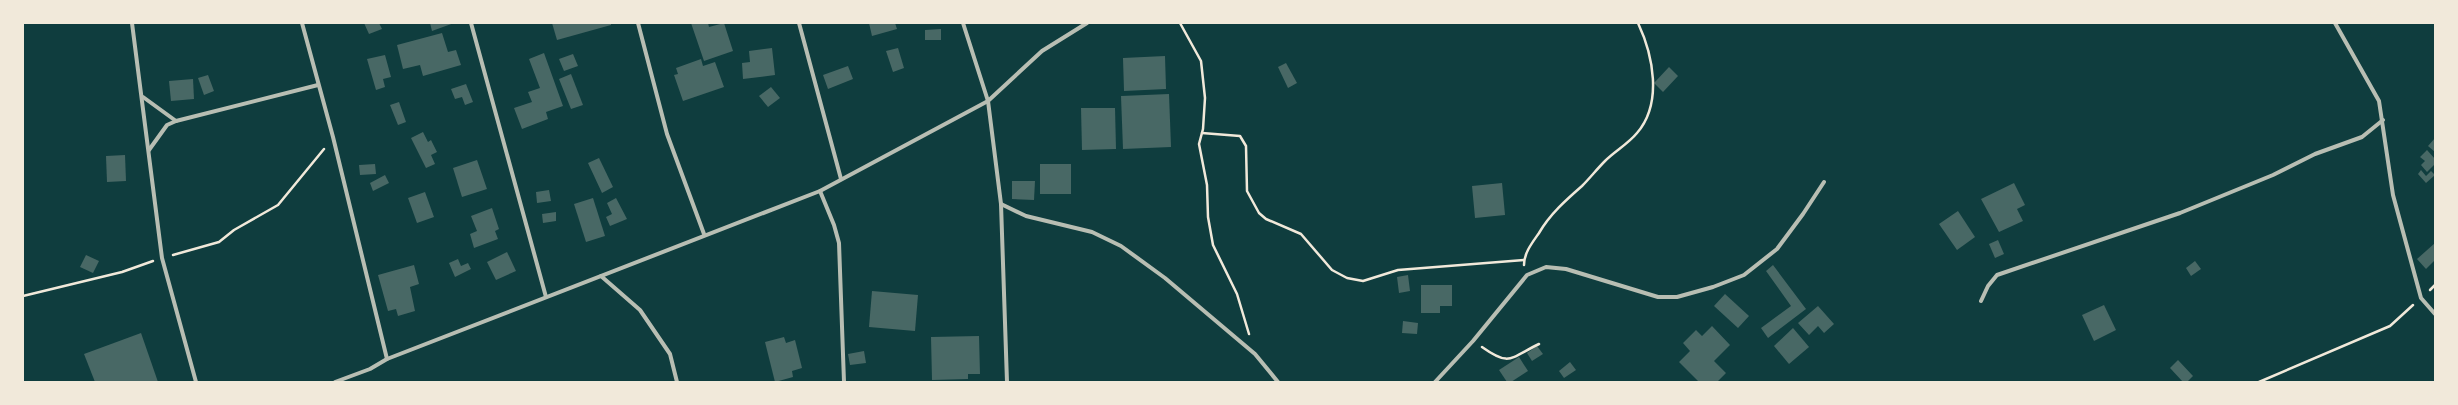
<svg xmlns="http://www.w3.org/2000/svg" width="2458" height="405" viewBox="0 0 2458 405" font-family="Raleway,sans-serif">
  <style>
    .building { fill: #486865 }
    .lines { fill: none; stroke-linecap: round; stroke-linejoin: round }
    .path { stroke: #f1e9da; stroke-width: 2.5 }
    .minor { stroke: #b8beb3; stroke-width: 4 }
  </style>
  <rect width="100%" height="100%" fill="#0f3d3e"/>
  <g class="building">
    <path d="M364,23h15l3,6 -13,5z"/>
    <path d="M430,23h24l-22,8z"/>
    <path d="M552,23h59v2l-54,15z"/>
    <path d="M691,23h17l1,4 15,-4 9,28 -29,10z"/>
    <path d="M869,23h26l2,6 -25,7z"/>
    <path d="M941,29v11h-16v-10z"/>
    <path d="M442,33l6,19 8,-2 5,15 -38,11 -3,-11 -17,4 -6,-24z"/>
    <path d="M772,48l3,27 -32,4 -1,-16 8,-1 -1,-11z"/>
    <path d="M898,48l6,20 -11,4 -7,-21z"/>
    <path d="M544,53l19,53 -17,6 2,7 -26,10 -8,-21 18,-6 -4,-10 12,-4 -11,-29z"/>
    <path d="M573,54l5,12 -14,5 -5,-12z"/>
    <path d="M385,55l6,22 -8,2 2,8 -9,3 -9,-31z"/>
    <path d="M1165,56l1,33 -42,2 -1,-33z"/>
    <path d="M701,59l2,7 12,-4 9,25 -41,14 -9,-26 4,-1 -2,-6z"/>
    <path d="M1286,63l11,20 -9,5 -10,-21z"/>
    <path d="M848,66l5,13 -25,10 -5,-14z"/>
    <path d="M1669,67l9,9 -15,16 -9,-9z"/>
    <path d="M571,74l12,31 -12,4 -12,-30z"/>
    <path d="M208,75l6,16 -10,4 -6,-17z"/>
    <path d="M193,79l1,20 -23,2 -2,-20z"/>
    <path d="M466,84l7,18 -8,3 -3,-8 -7,2 -4,-10z"/>
    <path d="M771,87l9,11 -12,9 -9,-11z"/>
    <path d="M1169,94l2,53 -48,2 -2,-53z"/>
    <path d="M399,102l7,20 -8,3 -8,-20z"/>
    <path d="M1081,108h34l1,41 -34,1z"/>
    <path d="M423,132l5,10 3,-2 6,12 -6,3 4,9 -9,4 -15,-30z"/>
    <path d="M2435,138v14l-7,-6z"/>
    <path d="M2427,150l8,9v5l-8,8 -6,-7 4,-4 -5,-4z"/>
    <path d="M125,155l1,26 -19,1 -1,-26z"/>
    <path d="M599,158l14,29 -11,6 -14,-30z"/>
    <path d="M477,160l10,29 -25,8 -9,-29z"/>
    <path d="M375,164l1,10 -16,1 -1,-10z"/>
    <rect x="1040" y="164" width="31" height="30"/>
    <path d="M2421,170l5,6 5,-5 4,4 -9,8 -8,-9z"/>
    <path d="M385,175l4,8 -16,8 -3,-8z"/>
    <path d="M1012,181h23l-1,19 -22,-1z"/>
    <path d="M1502,183l3,32 -30,3 -3,-32z"/>
    <path d="M2014,183l11,22 -8,4 6,12 -24,11 -18,-33z"/>
    <path d="M549,190l2,11 -14,2 -1,-11z"/>
    <path d="M425,192l9,25 -17,6 -9,-25z"/>
    <path d="M593,198l12,38 -19,6 -12,-38z"/>
    <path d="M616,198l11,21 -17,7 -4,-9 6,-3 -5,-11z"/>
    <path d="M492,208l7,21 -4,2 3,8 -24,9 -4,-14 7,-3 -6,-15z"/>
    <path d="M1958,211l17,26 -18,13 -18,-26z"/>
    <path d="M556,212v9l-13,2 -1,-9z"/>
    <path d="M1998,240l6,14 -9,4 -6,-14z"/>
    <path d="M2435,243v17l-9,9 -9,-10z"/>
    <path d="M507,252l9,19 -20,9 -9,-18z"/>
    <path d="M86,255l13,6 -6,12 -13,-6z"/>
    <path d="M458,259l3,7 7,-3 3,6 -16,8 -6,-14z"/>
    <path d="M2195,261l6,8 -10,7 -5,-8z"/>
    <path d="M414,265l5,19 -9,3 5,24 -17,5 -2,-7 -8,2 -10,-36z"/>
    <path d="M1773,265l33,44 -38,29 -7,-10 30,-22 -25,-35z"/>
    <path d="M1408,275l2,16 -11,2 -2,-16z"/>
    <path d="M1421,285h31v21h-12v7h-19z"/>
    <path d="M872,291l46,4 -3,36 -46,-4z"/>
    <path d="M1725,294l24,22 -11,12 -24,-22z"/>
    <path d="M2104,305l12,25 -22,11 -12,-26z"/>
    <path d="M1818,306l16,18 -10,9 -6,-7 -9,9 -11,-12z"/>
    <path d="M1403,321l15,2 -1,11 -15,-1z"/>
    <path d="M1712,326l18,19 -16,16 12,12 -9,9h-18l-20,-20 11,-11 -7,-8 13,-13 6,6z"/>
    <path d="M1793,328l16,19 -20,17 -15,-18z"/>
    <path d="M141,333l17,49h-63l-11,-28z"/>
    <path d="M979,336l1,38h-12v5l-36,1 -1,-43z"/>
    <path d="M784,337l2,6 9,-3 7,28 -10,3 1,6 -18,5 -10,-40z"/>
    <path d="M1537,346l6,8 -11,7 -5,-8z"/>
    <path d="M864,351l2,12 -16,2 -2,-11z"/>
    <path d="M1519,357l9,14 -17,11h-4l-8,-12z"/>
    <path d="M2178,360l15,16 -6,6h-4l-13,-14z"/>
    <path d="M1570,362l6,8 -12,8 -5,-7z"/>
  </g>
  <g class="lines">
    <g class="path">
      <path d="M1180,23l21,38 4,37 -2,31 -4,15 8,41 1,32 5,28 24,49 12,40"/>
      <path d="M1202,133l38,3 6,10 1,45 12,22 7,6 35,15 31,36 15,8 16,3 35,-11 126,-10"/>
      <path d="M173,255l46,-13 15,-12 44,-25 46,-56"/>
      <path d="M1524,265c0,-12 8,-22 15,-32 11,-19 27,-33 43,-47 8,-8 15,-17 23,-25 10,-10 23,-17 32,-28 26,-30 16,-78 1,-110"/>
      <path d="M2430,290l5,-5"/>
      <path d="M23,296l99,-24 31,-11"/>
      <path d="M1482,347c28,20 28,11 57,-3"/>
      <path d="M2259,382l131,-56 23,-21"/>
    </g>
    <g class="minor">
      <path d="M132,23l30,235 34,124"/>
      <path d="M302,23l31,114 54,222"/>
      <path d="M471,23l75,274"/>
      <path d="M638,23l29,111 37,100"/>
      <path d="M799,23l42,156"/>
      <path d="M963,23l25,78 13,103 6,178"/>
      <path d="M2335,23l44,78 14,94 28,103 14,16"/>
      <path d="M143,97l33,24"/>
      <path d="M149,150l18,-25 9,-4 142,-36"/>
      <path d="M820,191l14,34 5,18 5,139"/>
      <path d="M1001,204l25,12 66,16 29,14 44,32 90,76 23,28"/>
      <path d="M601,276l39,34 30,44 7,28"/>
      <path d="M1981,301l7,-15 9,-11 183,-62 93,-38 42,-21 47,-17 21,-17"/>
      <path d="M335,382l35,-13 17,-10 433,-168 168,-90 54,-50 45,-28"/>
      <path d="M1435,382l38,-41 54,-66 19,-8 20,2 92,28h19l36,-10 31,-12 33,-26 26,-35 21,-32"/>
    </g>
  </g>
  <rect width="2458" height="405" fill="none" stroke="#f1e9da" stroke-width="48"/>
</svg>
